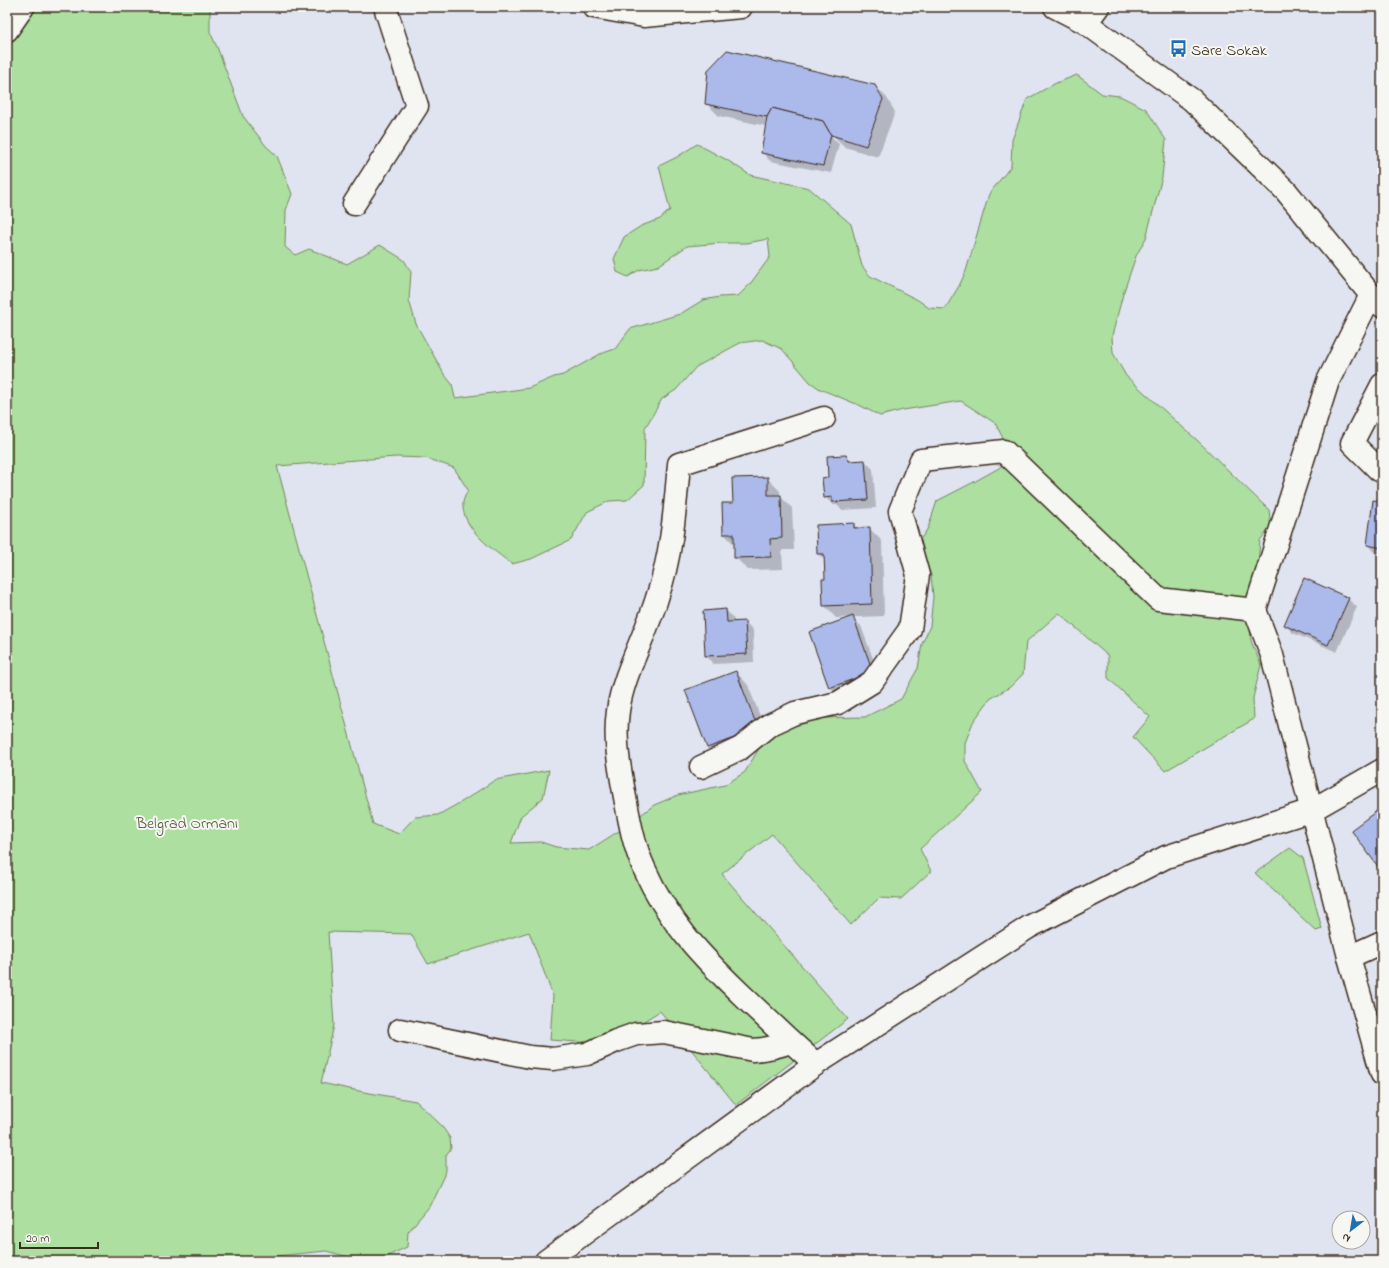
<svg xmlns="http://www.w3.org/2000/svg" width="1389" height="1268" viewBox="0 0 1389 1268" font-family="'Indie Flower',sans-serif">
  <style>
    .green { fill: #acdfa0; stroke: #74845f; fill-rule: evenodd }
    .shadow { fill: #0003 }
    .building { fill: #abbaea; stroke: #3b2a1e }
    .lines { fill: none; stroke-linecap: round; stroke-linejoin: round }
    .minor-casing { stroke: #3b2a1e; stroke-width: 25 }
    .tertiary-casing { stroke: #3b2a1e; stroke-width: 25 }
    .minor { stroke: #f6f6f2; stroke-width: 22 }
    .tertiary { stroke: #f6f6f2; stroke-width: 22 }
    .labels { text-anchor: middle; stroke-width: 4; stroke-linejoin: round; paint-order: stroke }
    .poi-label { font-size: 16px; fill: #3b2a1e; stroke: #f6f6f2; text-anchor: start }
    .park-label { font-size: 16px; fill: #57573e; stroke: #f6f6f2 }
  </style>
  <rect width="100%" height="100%" fill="#e0e4f0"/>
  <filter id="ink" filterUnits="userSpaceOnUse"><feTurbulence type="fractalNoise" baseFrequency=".025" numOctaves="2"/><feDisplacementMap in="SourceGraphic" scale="8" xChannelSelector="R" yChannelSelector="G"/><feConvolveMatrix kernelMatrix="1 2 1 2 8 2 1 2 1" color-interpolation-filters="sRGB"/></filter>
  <g filter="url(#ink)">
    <g class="green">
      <path d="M7,7h203v25l7,15 26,69 23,30 11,10 15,38 -6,16 -1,37 10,8 14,-6 38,15 33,-19 24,15 7,12 -2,28 7,24 28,50 8,10 3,14 74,-10 25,-11 9,-2 37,-21 15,-5 15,-20 50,-15 23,-14 17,-3 18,-1 12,-12 20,-27 -2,-18 -21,4h-25l-35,3 -29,20 -19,4 -11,7 -11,-5 -3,-13 10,-22 17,-11 19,-7 10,-9 -11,-44 18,-9 20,-13 30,16 23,15 59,13 42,36 11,42 8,10 48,24 11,8 16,1 14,-23 7,-15 23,-77 22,-28 1,-26 15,-41 29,-16 21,-8 25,19 18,2 26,13 20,31 -4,37 -16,61 -10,18 -13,38 -11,42 1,17 13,23 72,65 71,69 2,17 -11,13 -3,36 -8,42 2,23 10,24 -8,33 1,21 -89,52 -32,-34 17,-20 -42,-39v-22l-49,-43 -33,29 -3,32 -13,13 -20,12 -17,23 -8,21v18l17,31 -62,57 11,22 -30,28 -22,-1 -28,27 -79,-91 -50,40 126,145 -112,86 -76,-94 -53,33 -57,-4 3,-44 -24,-64 -101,32 -17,-30 -83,-2 6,93 -13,58 43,9 52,9 25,24 9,13 1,10 -5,7v16l-17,36 -21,25 -1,15 -30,14h-13l-38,-10 -100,10h-219zM762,340l20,9 28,33 10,7 41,17 19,10 23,-6 58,-9 34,22 10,19 9,9 -15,17 -27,15 -35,18 -9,27 -8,12 5,22 6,13 2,22 -3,29 -8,18 -4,24 -17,31 -36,18 -44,1 -49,15 -11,12 -16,27 -20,13 -47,10 -24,10 -32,24 -33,21 -33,-3 -15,-5 -30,1 10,-27 22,-18 6,-28 -54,10 -32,21 -25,14 -23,2 -16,17 -26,-10 -96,-358 119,-9 30,1 28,10 14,22c-2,4 -4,8 -5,12 -3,25 31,49 49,62l19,-5 40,-19 16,-28 22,-11 18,-1 17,-15 1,-57 17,-29 14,-9 20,-23 44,-24z"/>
      <path d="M1290,848l13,10 19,71 -6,2 -61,-58z"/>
    </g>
    <g class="shadow">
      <path d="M875,86l12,12 8,14 -17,45 -33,-10 -17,-16 -1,1 12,12 -8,29 -61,-12 -8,-9 4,-26 -47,-10 -13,-13z"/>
      <path d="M845,456l7,6 13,-1 8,8 3,39 -34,2 -5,-5h-4l-8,-8 4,-19z"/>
      <path d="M767,478l13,13v5l12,12 2,42h-12l1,19 -35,1 -13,-13v-12l-11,-11 10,-30z"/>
      <path d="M1382,502v52l-6,-1 -8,-8z"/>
      <path d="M853,524l5,5 11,-1 13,13 2,75 -48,2 -12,-13 2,-25v-19l-8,-7z"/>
      <path d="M1348,599l9,8 -20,45 -44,-19 -8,-8z"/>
      <path d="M726,610l8,9v4l11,-1 8,8 1,32 -40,2 -8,-8z"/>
      <path d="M852,618l9,8 20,54 -43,16 -8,-9z"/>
      <path d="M736,672l12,13 22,57 -50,18 -12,-12 -21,-58z"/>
    </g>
    <g class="building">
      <path d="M727,50l148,35 8,14 -17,47 -35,-11 -8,-14 -51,-13 -5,9 -62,-13 3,-34z"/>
      <path d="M772,108l51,13 8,14 -8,31 -62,-13 6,-36z"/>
      <path d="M846,455l3,6 16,-1 3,40 -36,2v-5l-8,1 -2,-20 6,-1 -1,-21z"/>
      <path d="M768,477v18h13l1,43 -12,1 1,18 -37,1v-24h-11l-1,-31h11l-1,-25z"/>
      <path d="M1373,500l9,1v47l-15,-3z"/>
      <path d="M854,523v5l16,-1 2,77 -49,2 -1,-27h3l-1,-25h-7l-1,-29z"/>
      <path d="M1304,578l45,20 -21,47 -44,-20z"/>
      <path d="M726,609l1,13 18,-1 2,33 -42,2 -2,-45z"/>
      <path d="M853,616l20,56 -44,16 -20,-56z"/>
      <path d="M736,671l22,58 -51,19 -22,-58z"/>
      <path d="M1382,807v65l-31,-42z"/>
    </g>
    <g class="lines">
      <defs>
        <g id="minor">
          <path d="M594,7l50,9 97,-9"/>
          <path d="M1086,23l12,-16"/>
          <path d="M354,204l63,-98 -32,-99"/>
          <path d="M1382,385l-30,58 27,27 3,1"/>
          <path d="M1255,610l17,45 77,302 33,117"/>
          <path d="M701,767l40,-19 28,-23 26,-12 43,-10 34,-21 38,-53 8,-54 -18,-64 21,-51 83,-9 154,148 97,11 73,-229 43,-86"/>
          <path d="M1349,957l33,-15"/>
          <path d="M400,1030l130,27 23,2 34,-5 29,-13 20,-7 28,-2 89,18c14,-1 24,-3 37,-8"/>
          <path d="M816,1064c-24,-21 -47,-43 -70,-65 -42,-40 -79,-78 -102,-131 -11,-24 -15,-50 -20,-76 -5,-27 -10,-54 -6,-81 5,-37 28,-76 39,-113 15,-44 18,-89 22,-134l145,-46"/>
          <path d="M546,1261l270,-197 213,-137 137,-70 146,-47 70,-40"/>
        </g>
        <g id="tertiary">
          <path d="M1055,7l31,16 106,77 94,91 85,104 11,11"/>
          <path d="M7,30l16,-23"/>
        </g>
      </defs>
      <use href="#minor" class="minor-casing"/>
      <use href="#tertiary" class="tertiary-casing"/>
      <use href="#minor" class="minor"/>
      <use href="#tertiary" class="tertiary"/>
    </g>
  </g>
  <defs>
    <symbol id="bus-bare" viewBox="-9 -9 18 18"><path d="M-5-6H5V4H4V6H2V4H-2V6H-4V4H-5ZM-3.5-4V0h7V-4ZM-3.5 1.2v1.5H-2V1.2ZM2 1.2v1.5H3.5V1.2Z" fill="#1f6fb2" stroke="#f6f6f2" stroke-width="2.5" paint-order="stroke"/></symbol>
  </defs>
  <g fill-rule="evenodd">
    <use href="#bus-bare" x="1166" y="36" width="25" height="25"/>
  </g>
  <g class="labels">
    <g class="poi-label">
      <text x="1191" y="55">Sare Sokak</text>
    </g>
    <g class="park-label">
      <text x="187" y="828">Belgrad Ormanı</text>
    </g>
  </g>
  <rect width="1389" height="1268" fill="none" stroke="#f6f6f2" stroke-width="24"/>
  <rect x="12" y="12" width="1365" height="1244" fill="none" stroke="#3b2a1e" stroke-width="1.5" filter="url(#ink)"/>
  <g transform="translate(1351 1230) rotate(211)"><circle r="19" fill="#f6f6f2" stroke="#aba49d"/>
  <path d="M0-3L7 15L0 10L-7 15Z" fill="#1f6fb2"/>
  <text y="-6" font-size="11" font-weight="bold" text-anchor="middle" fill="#3b2a1e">N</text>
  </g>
  <path d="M20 1242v6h78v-6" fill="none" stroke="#3b2a1e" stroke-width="2"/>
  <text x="26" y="1242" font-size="12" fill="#3b2a1e" stroke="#f6f6f2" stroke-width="3" paint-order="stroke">20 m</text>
</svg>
